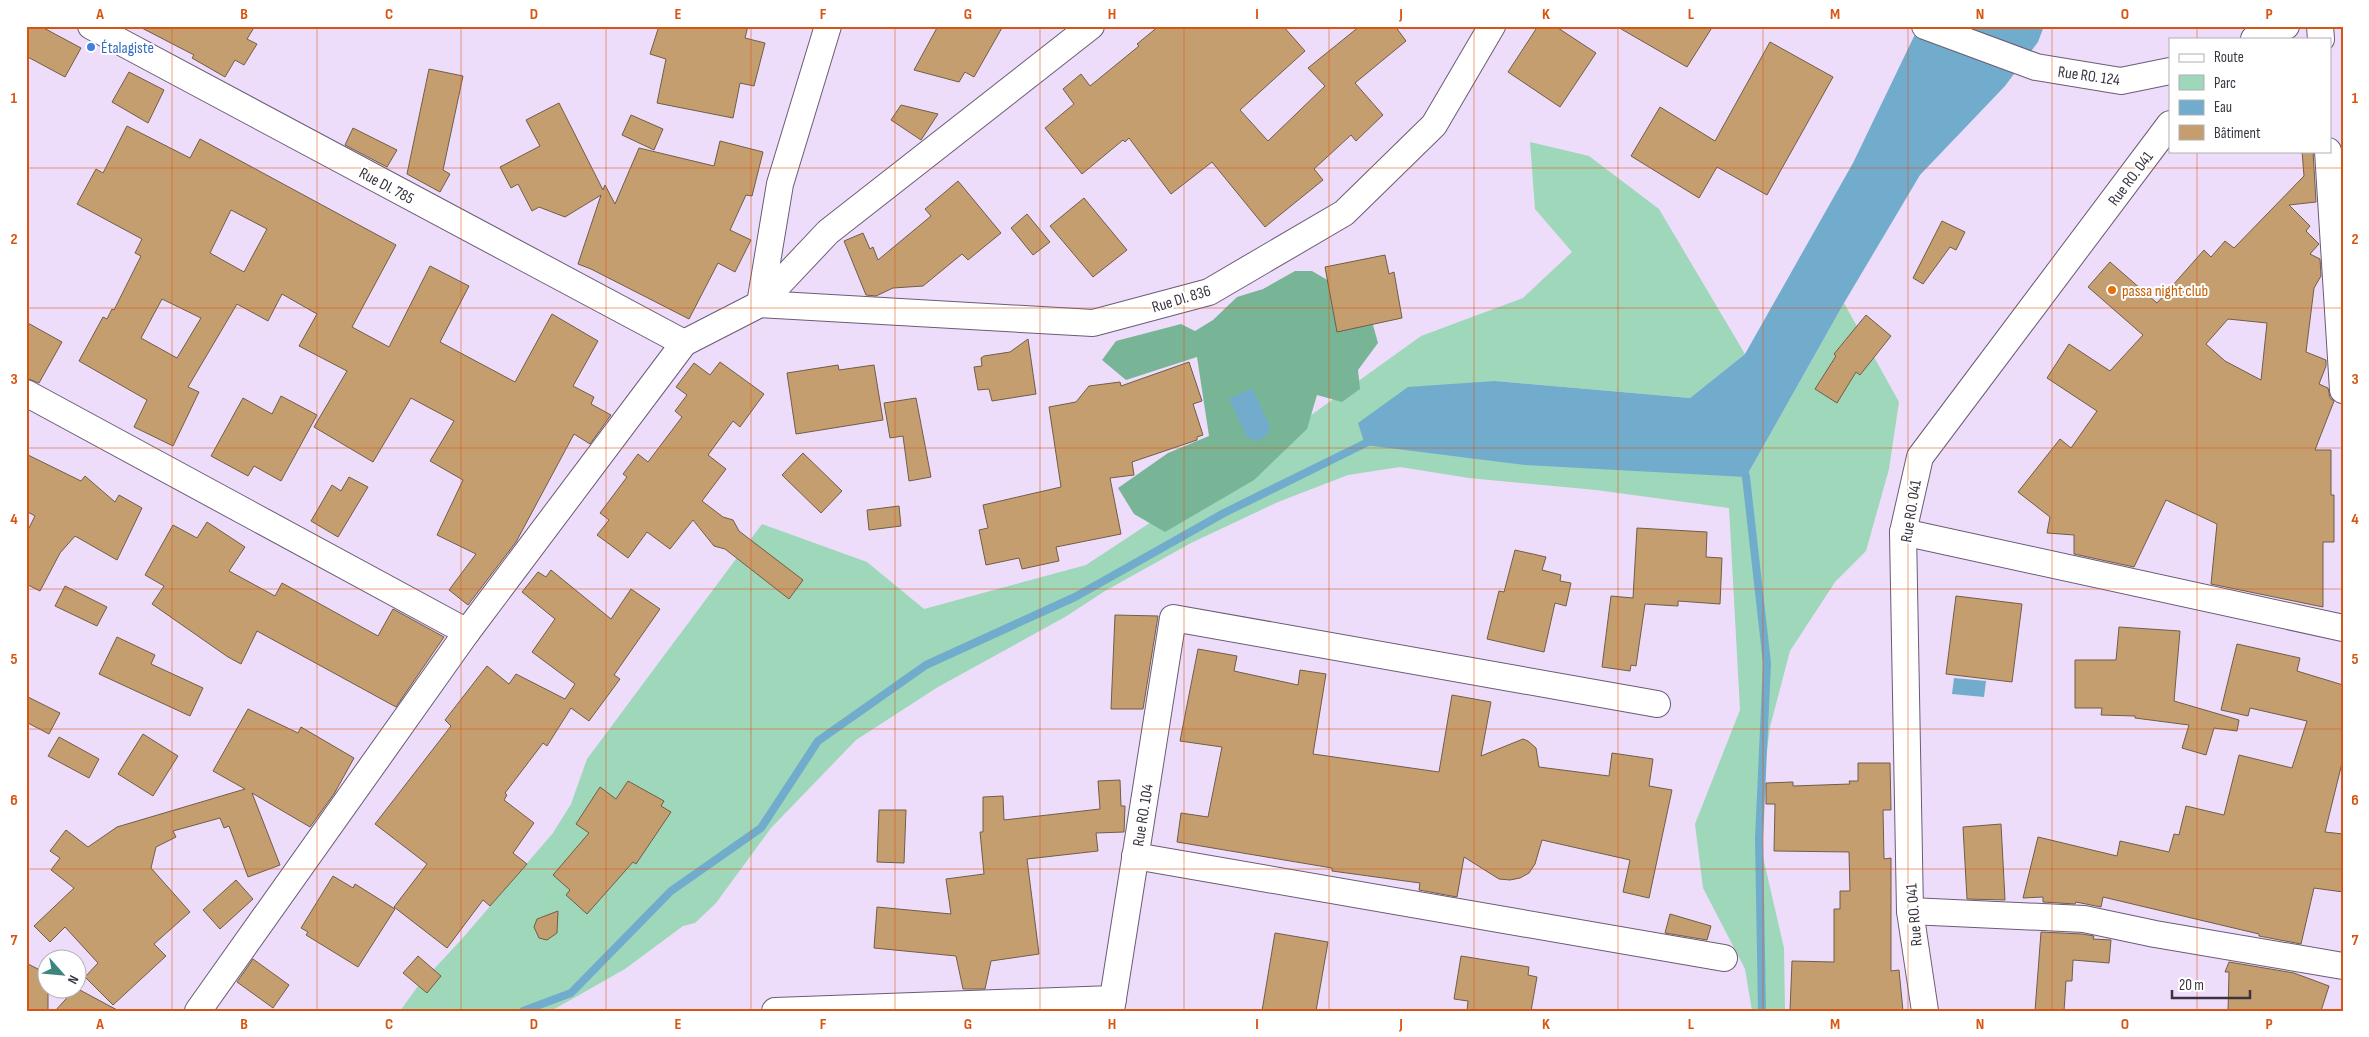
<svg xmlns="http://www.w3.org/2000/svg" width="2369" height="1037" viewBox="0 0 2369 1037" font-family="'Sofia Sans Condensed',sans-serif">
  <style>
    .green { fill: #9ed7ba }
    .forest { fill: #78b597 }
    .water { fill: #71accd }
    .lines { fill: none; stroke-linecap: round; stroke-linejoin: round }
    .stream { stroke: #71accd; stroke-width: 8 }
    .building { fill: #c59e70; stroke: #715d47; fill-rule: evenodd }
    .minor-casing { stroke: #6a5c75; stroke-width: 28 }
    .minor { stroke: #fff; stroke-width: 26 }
    .grid { fill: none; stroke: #d75511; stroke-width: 1; stroke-opacity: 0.55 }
    .shop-dot { fill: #3f7fe0; stroke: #fff; stroke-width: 2 }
    .food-dot { fill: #e8710a; stroke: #fff; stroke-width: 2 }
    .labels { text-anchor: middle; stroke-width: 4; stroke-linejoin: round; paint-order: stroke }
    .shop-label { font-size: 16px; fill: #366cbe; stroke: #fff; text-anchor: start }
    .street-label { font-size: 16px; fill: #3b3440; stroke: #fff }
    .food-label { font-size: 16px; fill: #c56008; stroke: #fff; text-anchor: start }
    .neatline { fill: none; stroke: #d75511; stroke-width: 2 }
    .grid-label { font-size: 16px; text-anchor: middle; font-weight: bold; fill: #d75511 }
  </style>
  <rect width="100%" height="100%" fill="#eeddfa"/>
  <path class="green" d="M1530,142l59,14 70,53 86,145 -55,44 -195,-17 251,96 98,-174 55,99 -10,67 -23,82 -31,31 -45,69 -20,76 -7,55v75l21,91 1,63h-33l-7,-42 -42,-81 -8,-64 45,-114 -11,-202 -133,-18 -127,-12 -69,-11 -52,8 -70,27 -87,41 -86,48 -40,26 -127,70 -82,53 -85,88 -55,75 -21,20 -12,3 -58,43 -74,42h-151l18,-25 43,-46 92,-107 18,-29 16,-45 175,-235 105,38 57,47 162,-44 203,-134 132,-95 102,-38 49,-46 -37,-43z"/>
  <path class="forest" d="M1295,271h17l24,14 35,33 7,25 -20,27 2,19 -18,13 -25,-7 -10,34 -53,51 -89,52 -31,-18 -16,-26 50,-35 41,-17 -12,-79 -71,23 -24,-20 14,-19 65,-17 14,7 18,-11 24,-23 26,-8z"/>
  <g class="water">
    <path d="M1919,26h125l-6,16 -33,44 -85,89 -76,128 -98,174 -221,-12 -160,-20 -7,-22 50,-36 87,-6 195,17 55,-44 108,-191z"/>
    <path d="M1252,388l18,38 -2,8 -10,7 -11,-4 -18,-38z"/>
    <path d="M1954,678l32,3 -2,16 -32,-3z"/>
  </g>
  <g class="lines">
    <g class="stream">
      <path d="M1743,467l3,10 21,186 -8,176 3,172"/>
      <path d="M523,1011l48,-18 100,-102 90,-63 57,-87 108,-76 149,-68 149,-84 148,-73"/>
    </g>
  </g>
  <g class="building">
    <path d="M26,26h14l41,22 -16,29 -39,-21z"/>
    <path d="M138,26h117l-8,13 10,5 -13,21 -9,-5 -10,17 -33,-19 2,-3z"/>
    <path d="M659,26h89l-3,12 20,5 -11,43 -14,-3 -7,35 -76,-15 9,-44 -16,-5z"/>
    <path d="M938,26h65l-29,51 -9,-5 -6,10 -45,-12z"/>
    <path d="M1159,26h124l22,25 -65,59 28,31 57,-55 -17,-18 52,-42h35l11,15 -51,42 28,32 -27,26 -5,-6 -37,34 9,11 -58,47 -53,-65 -41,32 -42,-56 -4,4 -2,-2 -41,34 -37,-46 29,-24 -11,-15 18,-15 9,12 49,-40 -2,-2z"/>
    <path d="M1538,26h17l41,27 -36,54 -52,-35z"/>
    <path d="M1616,26h97l-26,41z"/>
    <path d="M1770,42l63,35 -66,118 -50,-28 -18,31 -68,-42 29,-49 55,34z"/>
    <path d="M429,69l34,7 -20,94 7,4 -10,18 -33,-18z"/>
    <path d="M129,72l35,18 -16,33 -36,-21z"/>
    <path d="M559,103l44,87 2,-5 10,19 24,-56 75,18 6,-25 43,11 -11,44 -6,-1 -16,35 21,10 -16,32 -17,-9 -29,56 -98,-50 -13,-5 23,-69 -36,22 -26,-10 -7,4 -14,-27 -7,4 -11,-21 40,-21 -14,-26z"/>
    <path d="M901,105l37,9 -17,26 -30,-20z"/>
    <path d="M631,115l32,14 -9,21 -32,-15z"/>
    <path d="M127,126l63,32 10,-19 196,106 -44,82 37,20 41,-81 39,20 -29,56 75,40 37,-68 46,27 -25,45 21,11 -3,7 20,11 -21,29 -16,-10 -58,108 -48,63 -19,-15 27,-36 -39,-19 26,-55 -33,-19 24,-40 -43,-23 -38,64 -59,-35 33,-56 -48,-25 18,-32 -35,-20 -14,27 -31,-17 -49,83 11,5 -26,54 -39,-19 13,-27 -68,-39 24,-44 4,2 5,-10 2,1 27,-54 -6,-3 7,-14 -65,-35 19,-35 7,4zM231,210l36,19 -23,43 -34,-19zM162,299l39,19 -24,40 -36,-20z"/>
    <path d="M353,128l44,22 -10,17 -42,-22z"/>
    <path d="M2302,151h11l3,51 -27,3 21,21 -4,5 13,13 -9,10 10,5 1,17 -7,12 -8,64 20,8v6l-7,18 9,4 2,10 4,3 -19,49h16v45h3v47h-11v65l-112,-23 6,-60 -51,-24 -32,67 -60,-13v-19l-27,-2 3,-16 -32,-25 42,-53 11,9 26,-37 -50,-33 22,-34 41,27 33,-36 -55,-48 22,-25 47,41 47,-53 7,7 14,-16 9,7 70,-72zM2228,319l39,4 -6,57 -36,-19 -19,-17z"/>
    <path d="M958,181l43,52 -33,27 -6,-6 -39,32 -30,2 -17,8 -10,-1 -22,-54 19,-8 7,16 3,-2 5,13 53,-44 -6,-7z"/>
    <path d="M1084,198l43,52 -34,27 -43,-51z"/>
    <path d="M1027,214l23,28 -17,13 -22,-27z"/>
    <path d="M1942,221l23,11 -9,18 -6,-3 -27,37 -10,-6z"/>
    <path d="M1385,255l4,19 5,-2 8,46 -65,14 -12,-65z"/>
    <path d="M1866,315l25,21 -31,39 -4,-3 -19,31 -22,-14 21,-33 -2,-2z"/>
    <path d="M26,322l36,20 -23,41 -13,-5z"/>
    <path d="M1028,339l8,55 -44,7 -3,-12 -11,1 -4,-23 8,-1 -1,-8 3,-2 26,-4z"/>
    <path d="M720,362l44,32 -24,33 -7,-6 -25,34 18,14 -24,32 21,16 10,3 6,11 64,49 -14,19 -64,-50 -11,-3 -21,-26 -23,29 -23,-17 -19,26 -31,-23 12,-15 -9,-7 27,-36 -4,-3 15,-20 10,8 34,-45 -7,-6 12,-16 -11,-8 18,-24 16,12z"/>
    <path d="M1189,362l13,39 -9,3 10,31 -6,2v3l-65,22 2,13 -24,3 11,56 -65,13 3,14 -37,8 -3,-11 -33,7 -7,-35 9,-2 -5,-23 78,-18 -12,-80 27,-5 13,-16 31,-4 1,4z"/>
    <path d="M838,365l1,5 35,-5 9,55 -87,14 -9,-61z"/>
    <path d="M281,396l36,19 -36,66 -27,-15 -6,10 -37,-20 32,-58 29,16z"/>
    <path d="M916,398l15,79 -22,4 -6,-45 -13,2 -6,-35z"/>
    <path d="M803,453l39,38 -21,22 -39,-38z"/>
    <path d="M26,454l55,27 4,-5 30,26 4,-7 23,13 -25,52 -42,-24 -15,17 -20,38 -14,-7v-50l9,-18 -9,-5z"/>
    <path d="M349,477l19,10 -30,50 -27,-16 21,-36 9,6z"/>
    <path d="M899,506l2,20 -32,4 -2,-20z"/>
    <path d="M207,522l38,25 -16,24 46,25 7,-13 96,53 15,-27 51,28 -48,70 -139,-76 -16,33 -13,-7 -76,-53 12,-18 -19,-11 28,-50 24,13z"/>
    <path d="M1637,528l70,4 -1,25 16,1 -2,46 -42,-3v5l-33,-2 -9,62 -5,-1 -1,6 -28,-4 9,-71 22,2z"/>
    <path d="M1515,550l31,7 -4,13 19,5 -1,6 11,2 -5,23 -11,-3 -11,49 -57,-13 12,-48 5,1z"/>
    <path d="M551,570l60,49 20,-30 29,20 -46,66 6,4 -31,42 -18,-13 -24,38 -4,-3 -38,50 2,2 -3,5 30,23 -21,30 14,11 -37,42 -7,-6 -36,48 -53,-41 33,-43 -52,-40 76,-98 -6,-6 42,-54 22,18 7,-10 49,25 10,-15 -43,-32 23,-33 -33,-27 16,-20 8,5z"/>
    <path d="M65,586l42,21 -10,19 -42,-20z"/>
    <path d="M1956,596l66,8 -10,78 -66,-8z"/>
    <path d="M1115,615l43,1 -15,93h-32z"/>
    <path d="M2119,627l61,4 -6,70 65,19 -2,11 -23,-3 -8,27 -24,-7 7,-23 -54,-7v-2l-34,-1 1,-7h-27v-48h41z"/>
    <path d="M117,637l38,18 -4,9 52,24 -13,28 -91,-42z"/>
    <path d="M2237,644l63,14 -3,13 46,14v74l-18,73 18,2v58l-29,-4 -13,56 -42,-8v-2l-156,-37 -2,10 -25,-5 -1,2 -32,-2v-5l-20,1 15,-61 79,19 3,-15 49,11 5,-18 5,1 7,-29 38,9 15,-60 53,13 15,-47 -57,-13 -2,8 -27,-6z"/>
    <path d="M1198,649l39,7 -3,15 64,14 2,-15 26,4 -13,80 126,18 13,-77 39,7 -10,54 42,-17 5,2 8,7 3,19 70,9 3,-23 41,6 -4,27 23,4 -23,108 -26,-6 7,-32 -88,-20 -7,24 -6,9 -9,5 -10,2 -11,-1 -35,-22 -7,40 -38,-7 1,-7 -88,-12v-3l-155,-26 4,-29 27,4 14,-70 -42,-6z"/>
    <path d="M26,696l34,17 -11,21 -23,-12z"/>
    <path d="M248,709l50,24 3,-6 53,31 -20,36 -24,33 -58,-34 28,72 -32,12 -19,-51 -5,2 -4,-10 -47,13 3,6 -20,10 -5,21 39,44 -36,32 12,12 -53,49 -28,-28 13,-14 -33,-36 -15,15 -16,-16 40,-38 -23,-18 9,-12 -10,-7 16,-21 22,17 29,-20 128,-38 -32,-18z"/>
    <path d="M143,734l35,22 -25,40 -35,-22z"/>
    <path d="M59,737l40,22 -10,19 -41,-22z"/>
    <path d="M1858,763h32l1,47h-8l1,49 7,-1v113l8,-1 4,41h-113l2,-50 42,1v-53h6v-18h10l-1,-39 -75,-1 1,-47h-9v-21l27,-1v4l57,-2 -1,-3h9z"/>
    <path d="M1120,780l1,26h4l-1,26 -28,1 2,18 -71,8 12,95 -48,7 -6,28h-22l-7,-33 -82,-8 3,-41 74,7 -5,-35 38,-5 -4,-42h3v-35l20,-1 1,24 96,-11 -2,-28z"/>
    <path d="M628,781l36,20 -3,5 10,6 -35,52 -3,-2 -46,52 -21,-19 4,-5 -17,-15 36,-42 -13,-9 24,-37 16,12z"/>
    <path d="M879,810h27l-2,53 -27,-1z"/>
    <path d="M2001,824l4,76 -38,-1 -4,-72z"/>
    <path d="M333,876l20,12 2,-4 40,25 -37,58 -52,-32 2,-3 -7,-4z"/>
    <path d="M236,880l17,19 -33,30 -17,-19z"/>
    <path d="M558,911l-1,22 -10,7 -8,-2 -5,-11 3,-8z"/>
    <path d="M1670,914l41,12 -4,14 -42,-7z"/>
    <path d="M2041,932l41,2 12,2 -1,3 18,1 -2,23 -36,-3 -1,21h-6l-2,30h-29z"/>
    <path d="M1275,933l53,9 -12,69h-54z"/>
    <path d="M418,956l23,20 -14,17 -24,-20z"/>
    <path d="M1461,956l68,11 -1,8 9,2 -6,34h-64l1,-10 -14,-2z"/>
    <path d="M253,959l36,26 -16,23 -36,-26z"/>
    <path d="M2229,962l65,11 35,13 -8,25h-93l1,-39h-4z"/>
    <path d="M26,963l22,11v37h-22z"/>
    <path d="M78,989l41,22h-64l19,-21z"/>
  </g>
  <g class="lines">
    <defs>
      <g id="minor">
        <path d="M91,26l593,317"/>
        <path d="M828,26l-48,158 -20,120 333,19 116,-31 135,-79 90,-88 58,-99"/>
        <path d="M1925,26l111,41 85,14 49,-10"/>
        <path d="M2320,26l1,13"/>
        <path d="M2254,39l32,-13"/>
        <path d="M2328,151l15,239"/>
        <path d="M26,393l441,239"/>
        <path d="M1903,532l440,96"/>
        <path d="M1135,856l589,102"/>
        <path d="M1910,911l174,8 71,15 188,32"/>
        <path d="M198,1011l269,-379 217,-289 76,-39 68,-72 263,-206"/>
        <path d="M775,1011l338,-12"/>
        <path d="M1111,1011l62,-393 484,86"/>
        <path d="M1925,1011l-15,-100 -7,-379 17,-75 250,-333"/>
      </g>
    </defs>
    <use href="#minor" class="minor-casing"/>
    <use href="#minor" class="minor"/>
  </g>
  <path class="grid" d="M172,26v985M317,26v985M461,26v985M606,26v985M751,26v985M895,26v985M1040,26v985M1184,26v985M1329,26v985M1474,26v985M1618,26v985M1763,26v985M1908,26v985M2052,26v985M2197,26v13M2197,151v860M26,168h2317M26,308h2317M26,448h2317M26,589h2317M26,729h2317M26,869h2317"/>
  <circle class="shop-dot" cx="91" cy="47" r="5"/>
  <circle class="food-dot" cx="2112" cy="290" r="5"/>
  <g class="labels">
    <g class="shop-label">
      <text x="101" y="53">Étalagiste</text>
    </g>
    <g class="street-label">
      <text transform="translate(2089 75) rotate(8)" y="6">Rue RO. 124</text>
      <text transform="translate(2130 178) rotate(-53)" y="6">Rue RO. 041</text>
      <text transform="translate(387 185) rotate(28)" y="6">Rue DI. 785</text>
      <text transform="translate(1181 298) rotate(-17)" y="6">Rue DI. 836</text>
      <text transform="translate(1910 511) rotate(-81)" y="6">Rue RO. 041</text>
      <text transform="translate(1142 815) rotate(-81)" y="6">Rue RO. 104</text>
      <text transform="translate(1913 915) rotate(-95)" y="6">Rue RO. 041</text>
    </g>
    <g class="food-label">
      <text x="2122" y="296">passa night club</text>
    </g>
  </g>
  <rect width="2369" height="1037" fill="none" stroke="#ffffff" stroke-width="55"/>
  <rect x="2169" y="38" width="162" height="115" fill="#ffffff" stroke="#b1aeb3"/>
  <rect x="2179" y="54" width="25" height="8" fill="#ffffff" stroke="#b1aeb3"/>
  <text x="2214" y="62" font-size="15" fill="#3b3440">Route</text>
  <rect x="2179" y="75" width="25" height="15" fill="#9ed7ba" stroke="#b1aeb3"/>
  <text x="2214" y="88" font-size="15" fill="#3b3440">Parc</text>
  <rect x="2179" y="100" width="25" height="15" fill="#71accd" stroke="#b1aeb3"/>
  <text x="2214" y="112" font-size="15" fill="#3b3440">Eau</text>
  <rect x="2179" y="125" width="25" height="15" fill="#c59e70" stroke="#b1aeb3"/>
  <text x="2214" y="138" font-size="15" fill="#3b3440">Bâtiment</text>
  <g transform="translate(62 974) rotate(117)"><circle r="24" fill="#ffffff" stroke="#b1aeb3"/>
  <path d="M0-4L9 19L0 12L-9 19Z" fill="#3e857e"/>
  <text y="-8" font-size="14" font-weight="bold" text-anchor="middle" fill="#3b3440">N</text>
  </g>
  <path d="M2172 990v8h78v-8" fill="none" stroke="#3b3440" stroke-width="2.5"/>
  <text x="2179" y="990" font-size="15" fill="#3b3440" stroke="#ffffff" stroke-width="4" paint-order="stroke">20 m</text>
  <rect x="28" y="28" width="2314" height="982" class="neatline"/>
  <g class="grid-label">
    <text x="100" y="19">A</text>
    <text x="244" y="19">B</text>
    <text x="389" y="19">C</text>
    <text x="534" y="19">D</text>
    <text x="678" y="19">E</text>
    <text x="823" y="19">F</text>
    <text x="968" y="19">G</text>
    <text x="1112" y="19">H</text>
    <text x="1257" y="19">I</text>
    <text x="1401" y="19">J</text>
    <text x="1546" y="19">K</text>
    <text x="1691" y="19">L</text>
    <text x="1835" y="19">M</text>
    <text x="1980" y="19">N</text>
    <text x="2125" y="19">O</text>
    <text x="2269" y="19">P</text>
    <text x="14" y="103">1</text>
    <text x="2355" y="103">1</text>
    <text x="14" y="244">2</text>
    <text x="2355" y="244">2</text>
    <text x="14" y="384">3</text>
    <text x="2355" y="384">3</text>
    <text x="14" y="524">4</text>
    <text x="2355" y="524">4</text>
    <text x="14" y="664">5</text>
    <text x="2355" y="664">5</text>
    <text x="14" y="805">6</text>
    <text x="2355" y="805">6</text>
    <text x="14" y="945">7</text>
    <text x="2355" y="945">7</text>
    <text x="100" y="1029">A</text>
    <text x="244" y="1029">B</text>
    <text x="389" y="1029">C</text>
    <text x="534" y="1029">D</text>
    <text x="678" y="1029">E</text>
    <text x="823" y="1029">F</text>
    <text x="968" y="1029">G</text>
    <text x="1112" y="1029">H</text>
    <text x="1257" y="1029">I</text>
    <text x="1401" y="1029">J</text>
    <text x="1546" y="1029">K</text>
    <text x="1691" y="1029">L</text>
    <text x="1835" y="1029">M</text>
    <text x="1980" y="1029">N</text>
    <text x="2125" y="1029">O</text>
    <text x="2269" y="1029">P</text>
  </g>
</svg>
